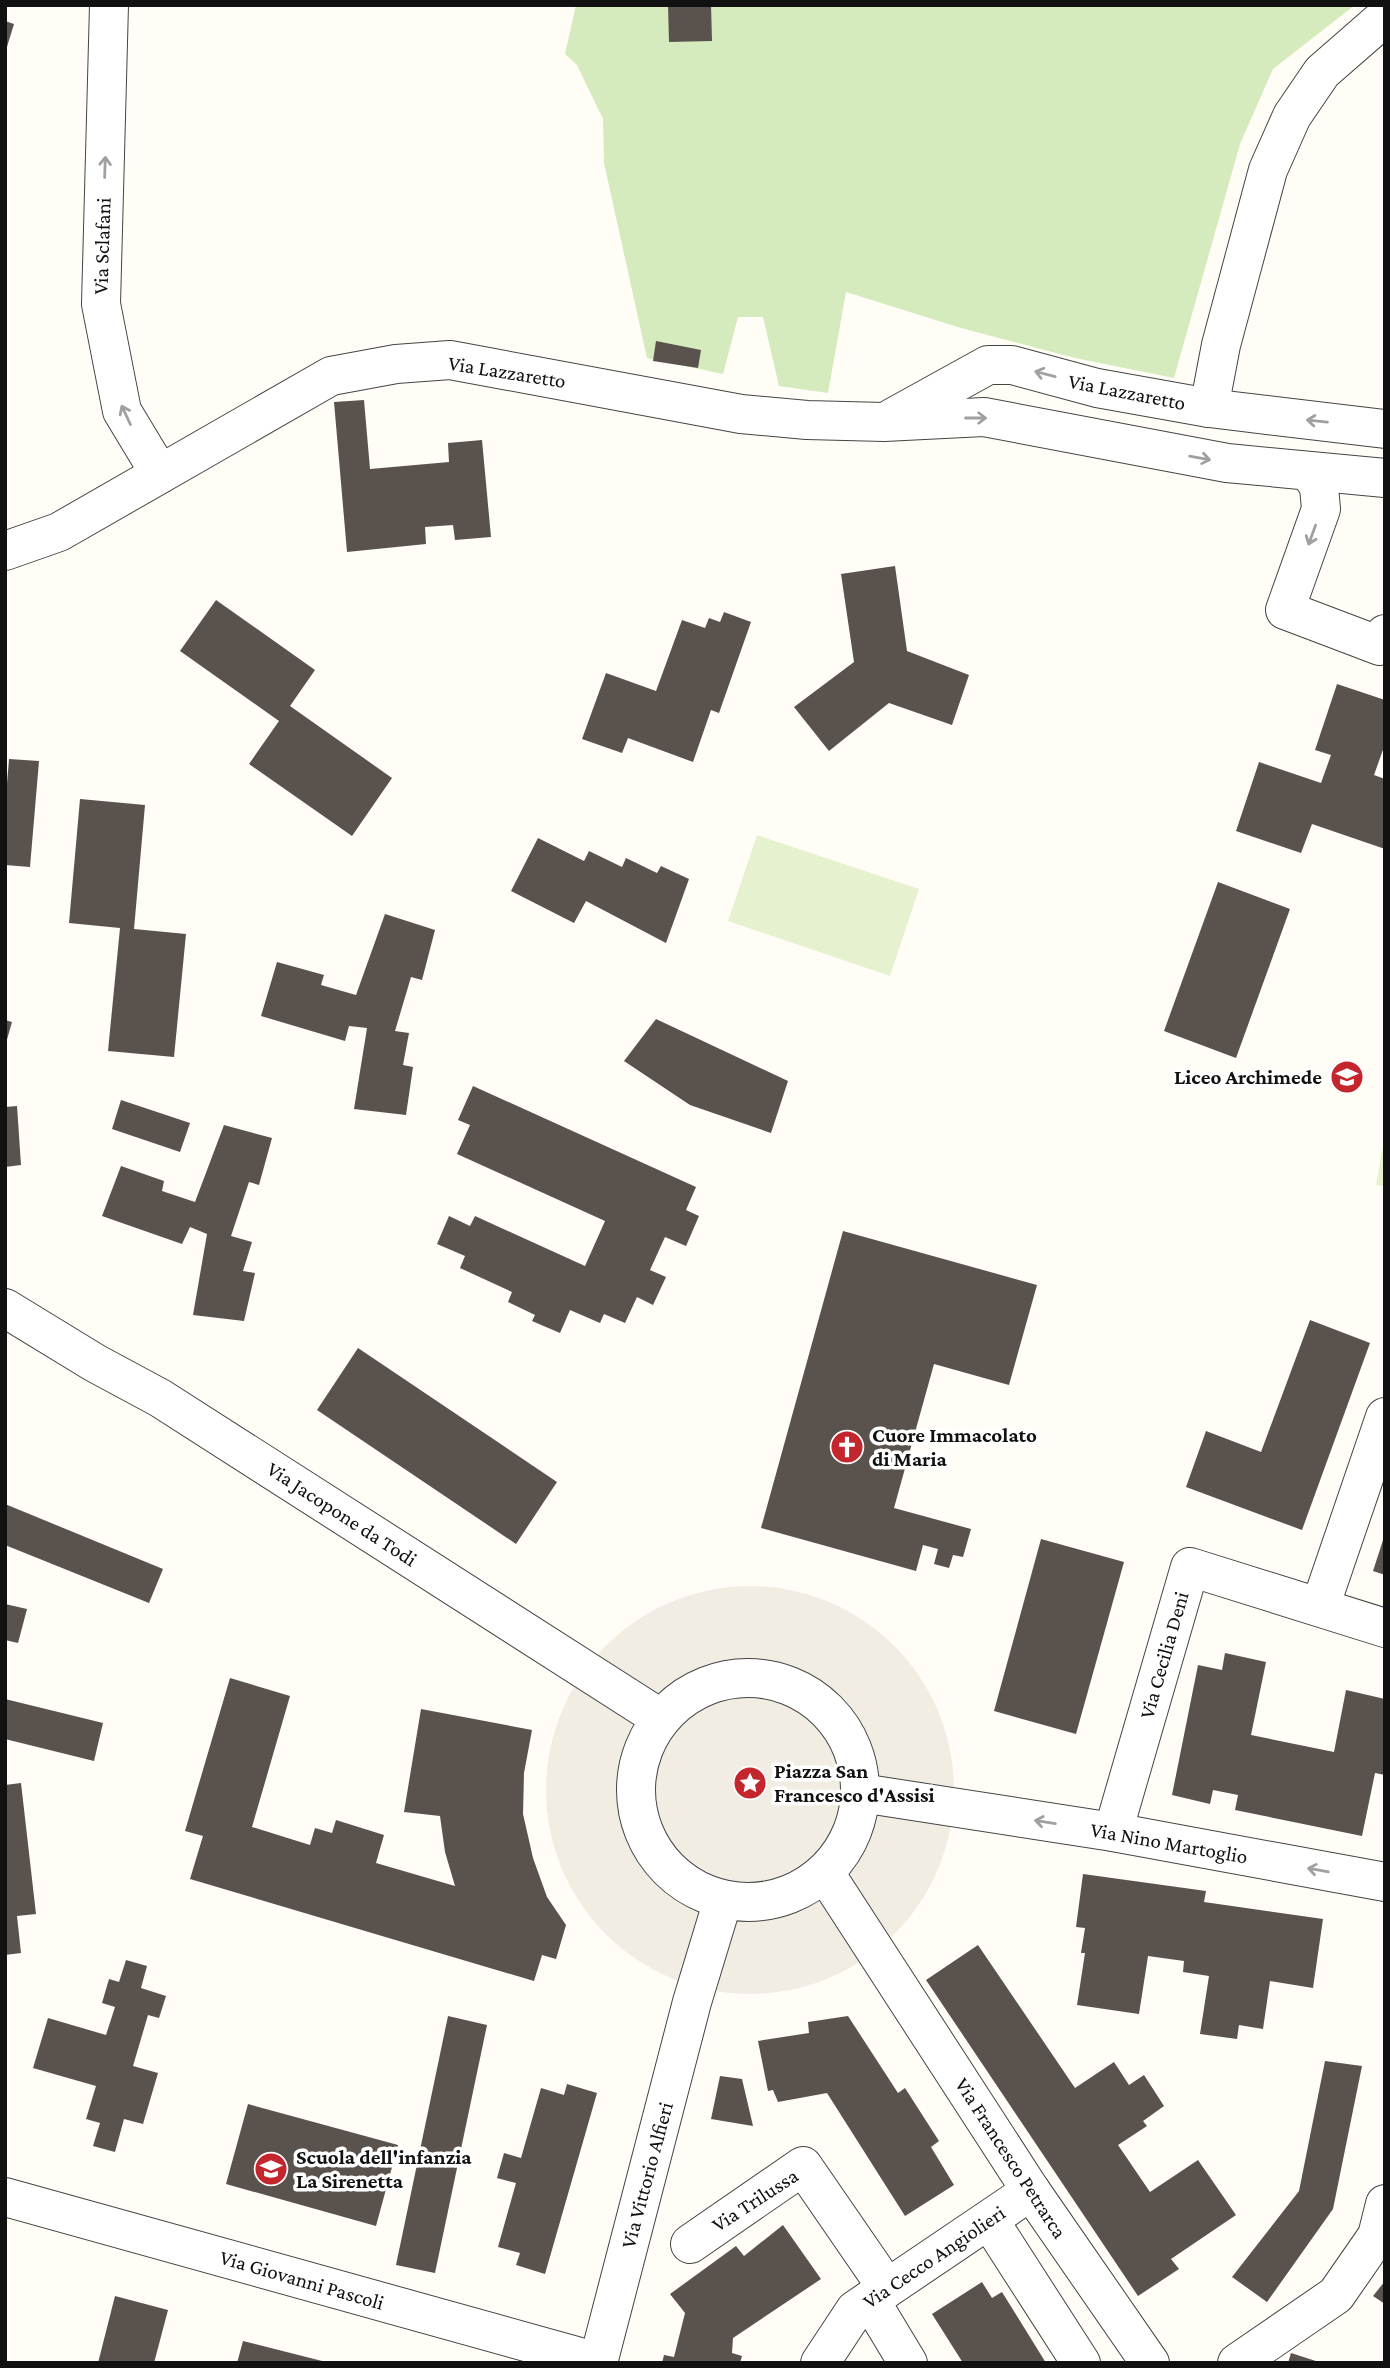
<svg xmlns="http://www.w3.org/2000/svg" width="1390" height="2368" viewBox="0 0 1390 2368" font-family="'Crimson Pro',serif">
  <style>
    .green { fill: #d5ebbd }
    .pitch { fill: #e6f2cf }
    .plaza { fill: #f1ede2 }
    .building { fill: #5a524d }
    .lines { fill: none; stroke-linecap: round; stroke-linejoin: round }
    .minor-casing { stroke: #444; stroke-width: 40 }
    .minor { stroke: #fff; stroke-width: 38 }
    .oneway { stroke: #a0a0a0 }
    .labels { text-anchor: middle; stroke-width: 7; stroke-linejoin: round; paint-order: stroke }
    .street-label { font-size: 21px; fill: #111; stroke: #fff }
    .poi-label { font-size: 21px; font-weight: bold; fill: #111; stroke: #fff; text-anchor: start }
  </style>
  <rect width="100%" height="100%" fill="#fffdf5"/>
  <path class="green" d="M576,5h779l-82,64 -33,75 -66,234 -99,-20 -114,-30 -115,-36 -18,101 -49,-7 -16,-69h-25l-15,57 -76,-16 -43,-195 -1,-44 -26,-54 -12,-11z"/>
  <g class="pitch">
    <path d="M757,835l162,54 -29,87 -162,-55z"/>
    <path d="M1385,1134v52l-9,-1z"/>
  </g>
  <circle class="plaza" cx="750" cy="1790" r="204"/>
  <g class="building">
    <path d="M668,5h43l1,36 -43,1z"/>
    <path d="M5,21l9,3 -8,26h-1z"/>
    <path d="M656,341l45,9 -3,18 -45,-7z"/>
    <path d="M364,400l6,69 79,-7 -1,-19 34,-3 9,97 -36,3 -2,-15 -28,2 1,17 -79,8 -13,-150z"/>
    <path d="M895,566l12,85 62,24 -17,50 -63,-22 -60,48 -35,-44 60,-45 -13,-88z"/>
    <path d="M216,600l99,70 -25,36 102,72 -40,58 -103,-72 30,-43 -99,-70z"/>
    <path d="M724,612l27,10 -32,91 -8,-3 -18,52 -65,-24 -6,15 -40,-14 24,-66 50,18 26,-71 23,8 4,-10 11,4z"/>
    <path d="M1337,684l48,16v44l-11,31 11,4v70l-73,-25 -11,29 -65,-22 23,-69 62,21 10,-28 -16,-5z"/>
    <path d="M9,759l30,2 -9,106 -25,-2v-57z"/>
    <path d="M80,799l65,6 -11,124 52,5 -12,123 -66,-6 12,-123 -51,-5z"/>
    <path d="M538,838l46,23 5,-10 33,16 4,-9 31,15 4,-7 28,13 -23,64 -80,-42 -12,22 -63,-32z"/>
    <path d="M1218,882l72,27 -54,149 -72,-27z"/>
    <path d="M385,914l50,16 -13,50 -11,-3 -16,54 14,2 -6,32 10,2 -7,48 -52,-6 13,-81 -18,-2 -4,15 -84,-25 16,-54 47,13 -3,10 35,10z"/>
    <path d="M656,1019l132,62 -17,52 -81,-28 -66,-44z"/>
    <path d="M5,1020l7,2 -6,21h-1z"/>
    <path d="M473,1086l223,101 -10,23 13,6 -13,30 -21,-9 -15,33 16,7 -13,28 -16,-8 -12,26 -21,-9 -4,9 -30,-13 -10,23 -28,-12 3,-6 -27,-13 4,-10 -52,-24 5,-12 -28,-12 12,-28 21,10 5,-10 110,50 20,-45 -148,-67 13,-29 -12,-5z"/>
    <path d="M121,1100l69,23 -10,29 -68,-23z"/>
    <path d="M17,1106l4,59 -16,2v-60z"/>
    <path d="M224,1125l48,13 -13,47 -10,-3 -18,54 21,6 -9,29 12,2 -11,48 -51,-6 14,-81 -17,-7 -8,17 -80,-28 19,-50 43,15 -2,10 33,11z"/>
    <path d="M843,1231l194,54 -28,100 -75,-21 -40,144 77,21 -8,28 -10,-2 -4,13 -15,-4 4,-15 -15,-4 -7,26 -155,-43z"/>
    <path d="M1310,1320l60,23 -68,187 -116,-43 20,-56 55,21z"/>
    <path d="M358,1348l199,134 -41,62 -199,-134z"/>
    <path d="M5,1504l158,65 -14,34 -144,-58z"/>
    <path d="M1384,1537h1v38l-12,-4z"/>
    <path d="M1041,1539l83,23 -48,172 -82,-23z"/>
    <path d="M5,1604l22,5 -9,34 -13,-3z"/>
    <path d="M1225,1653l41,9 -15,73 83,17 12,-62 39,9v76l-10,-2 -13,63 -127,-26 3,-15 -25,-5 -3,14 -38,-9 26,-130 24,5z"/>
    <path d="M230,1678l60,18 -38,131 58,18 5,-17 17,5 4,-13 48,15 -8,28 79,23 -10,-34 -5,-36 -36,-4 17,-103 111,21 -8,43 -1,41 10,44 14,39 19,28 -10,34 -14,-4 -8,26 -344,-102 13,-43 -18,-5z"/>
    <path d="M5,1699l98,24 -9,38 -89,-22z"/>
    <path d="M21,1783l15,131 -19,2 4,37 -16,2v-170z"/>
    <path d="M1083,1874l123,17 -2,11 119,17 -10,69 -43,-7 -7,48 -24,-4 -2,14 -37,-5 9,-58 -26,-4 1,-11 -36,-5 -9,58 -62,-9 8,-52h-4l4,-25 -9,-1z"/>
    <path d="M978,1945l97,143 39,-26 15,23 15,-10 20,31 -21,15 4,5 -29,19 32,47 48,-32 38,55 -65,44 8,10 -41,27 -212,-316z"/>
    <path d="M126,1960l21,6 -6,22 25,8 -7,22 -11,-3 -15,51 25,7 -15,51 -19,-5 -9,33 -22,-6 7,-23 -14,-4 10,-33 -63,-18 15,-50 58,17 9,-28 -13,-4 7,-24 10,3z"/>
    <path d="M448,2016l39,9 -52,248 -39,-8z"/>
    <path d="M848,2016l50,77 7,-5 34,53 -8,6 23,38 -49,31 -78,-123 -49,9 -5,-12 -5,1 -10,-50 51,-8 -1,-11z"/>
    <path d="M1325,2061l37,5 -29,143 -66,93 -35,-25 67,-86z"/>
    <path d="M720,2076l22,3 11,47 -42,-7z"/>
    <path d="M567,2084l30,9 -52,181 -29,-9 4,-12 -22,-6 18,-64 -19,-5 7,-25 17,5 20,-70 23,7z"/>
    <path d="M248,2104l150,41 -22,81 -150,-42z"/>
    <path d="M783,2225l38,54 -88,59 -1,15 10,3 -2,7h-78l2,-8 10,2 11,-44 -15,-19 66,-48 8,10z"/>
    <path d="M1385,2281v23l-12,-8z"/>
    <path d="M982,2282l10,16 10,-6 44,71h-83l-31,-49z"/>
    <path d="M115,2296l53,14 -14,53h-56z"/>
    <path d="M243,2341l83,21v1h-89z"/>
    <path d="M1291,2353l28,9v1h-31z"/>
  </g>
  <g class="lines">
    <defs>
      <g id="minor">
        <path d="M109,5l-8,299 21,107 38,63"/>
        <path d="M1209,408l12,-63 47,-175 24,-54 30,-44 63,-55"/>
        <path d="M892,418l96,-53h24l85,23 112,20 176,21"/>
        <path d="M1309,471l10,16 2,22 -36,101 95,36 5,-12"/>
        <path d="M5,551l54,-19 272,-156 65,-12 54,-4 291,54 66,6 77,2 100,-5 243,46 158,15"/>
        <path d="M5,1308l90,55 65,35 500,320"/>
        <path d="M1320,1607l65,-190"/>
        <circle cx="748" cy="1790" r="112"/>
        <path d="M861,1793l252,39 272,50"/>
        <path d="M1113,1832l77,-265 195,61"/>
        <path d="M825,1873l206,318 119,172"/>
        <path d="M5,2197l593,165"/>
        <path d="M989,2220l92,143"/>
        <path d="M690,2244l113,-78 84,122"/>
        <path d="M870,2300l38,63"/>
        <path d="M598,2363l94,-361 31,-102"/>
        <path d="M820,2363l35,-53 176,-119"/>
        <path d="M1237,2363l99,-68 41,-59 8,-32"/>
      </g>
    </defs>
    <use href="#minor" class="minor-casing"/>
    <use href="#minor" class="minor"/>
  </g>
  <defs><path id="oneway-shaft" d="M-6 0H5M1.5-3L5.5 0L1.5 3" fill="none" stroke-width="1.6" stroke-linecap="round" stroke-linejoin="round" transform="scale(1.75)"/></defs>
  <g class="oneway">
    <use href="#oneway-shaft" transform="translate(105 167) rotate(-88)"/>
    <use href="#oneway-shaft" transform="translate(1045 374) rotate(-165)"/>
    <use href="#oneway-shaft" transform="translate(126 415) rotate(-115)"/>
    <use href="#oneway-shaft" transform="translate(976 418)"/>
    <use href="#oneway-shaft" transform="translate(1317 421) rotate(-174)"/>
    <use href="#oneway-shaft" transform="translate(1200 458) rotate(10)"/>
    <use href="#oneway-shaft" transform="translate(1312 535) rotate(110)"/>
    <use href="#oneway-shaft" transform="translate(1045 1822) rotate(-171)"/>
    <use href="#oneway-shaft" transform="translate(1318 1870) rotate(-170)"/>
  </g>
  <defs>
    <symbol id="school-disc" viewBox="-11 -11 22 22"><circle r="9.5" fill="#c4262e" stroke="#fff"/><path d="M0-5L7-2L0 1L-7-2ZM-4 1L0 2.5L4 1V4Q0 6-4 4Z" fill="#fff"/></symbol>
    <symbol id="church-disc" viewBox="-11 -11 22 22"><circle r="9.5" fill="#c4262e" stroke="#fff"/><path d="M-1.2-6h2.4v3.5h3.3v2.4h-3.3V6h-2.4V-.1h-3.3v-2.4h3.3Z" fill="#fff"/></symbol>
    <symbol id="sight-disc" viewBox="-11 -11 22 22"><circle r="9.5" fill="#c4262e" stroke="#fff"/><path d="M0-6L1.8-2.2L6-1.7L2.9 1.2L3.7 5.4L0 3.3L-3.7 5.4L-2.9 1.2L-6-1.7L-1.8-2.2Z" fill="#fff"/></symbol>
  </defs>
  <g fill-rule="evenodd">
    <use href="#school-disc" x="1328" y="1058" width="38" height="38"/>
    <use href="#church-disc" x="828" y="1428" width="38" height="38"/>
    <use href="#sight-disc" x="731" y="1764" width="38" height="38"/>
    <use href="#school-disc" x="252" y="2150" width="38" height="38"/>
  </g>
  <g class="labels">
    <g class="street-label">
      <text transform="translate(102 246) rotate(-88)" y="7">Via Sclafani</text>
      <text transform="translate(507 372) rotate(9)" y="7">Via Lazzaretto</text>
      <text transform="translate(1127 392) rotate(11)" y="7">Via Lazzaretto</text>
      <text transform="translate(342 1514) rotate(33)" y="7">Via Jacopone da Todi</text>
      <text transform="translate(1164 1655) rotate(-74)" y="7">Via Cecilia Deni</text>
      <text transform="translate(1169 1843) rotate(10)" y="7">Via Nino Martoglio</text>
      <text transform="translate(1011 2158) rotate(57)" y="7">Via Francesco Petrarca</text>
      <text transform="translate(647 2175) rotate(-75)" y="7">Via Vittorio Alfieri</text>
      <text transform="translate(755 2200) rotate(-33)" y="7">Via Trilussa</text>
      <text transform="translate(934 2257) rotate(-34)" y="7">Via Cecco Angiolieri</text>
      <text transform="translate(302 2280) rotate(16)" y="7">Via Giovanni Pascoli</text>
    </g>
    <g class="poi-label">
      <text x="1322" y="1084" text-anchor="end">Liceo Archimede</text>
      <text x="872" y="1442">Cuore Immacolato<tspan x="872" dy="24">di Maria</tspan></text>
      <text x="774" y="1778">Piazza San<tspan x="774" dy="24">Francesco d'Assisi</tspan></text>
      <text x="296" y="2164">Scuola dell'infanzia<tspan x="296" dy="24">La Sirenetta</tspan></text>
    </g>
  </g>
  <rect width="1390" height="2368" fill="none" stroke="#111111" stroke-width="14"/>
</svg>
